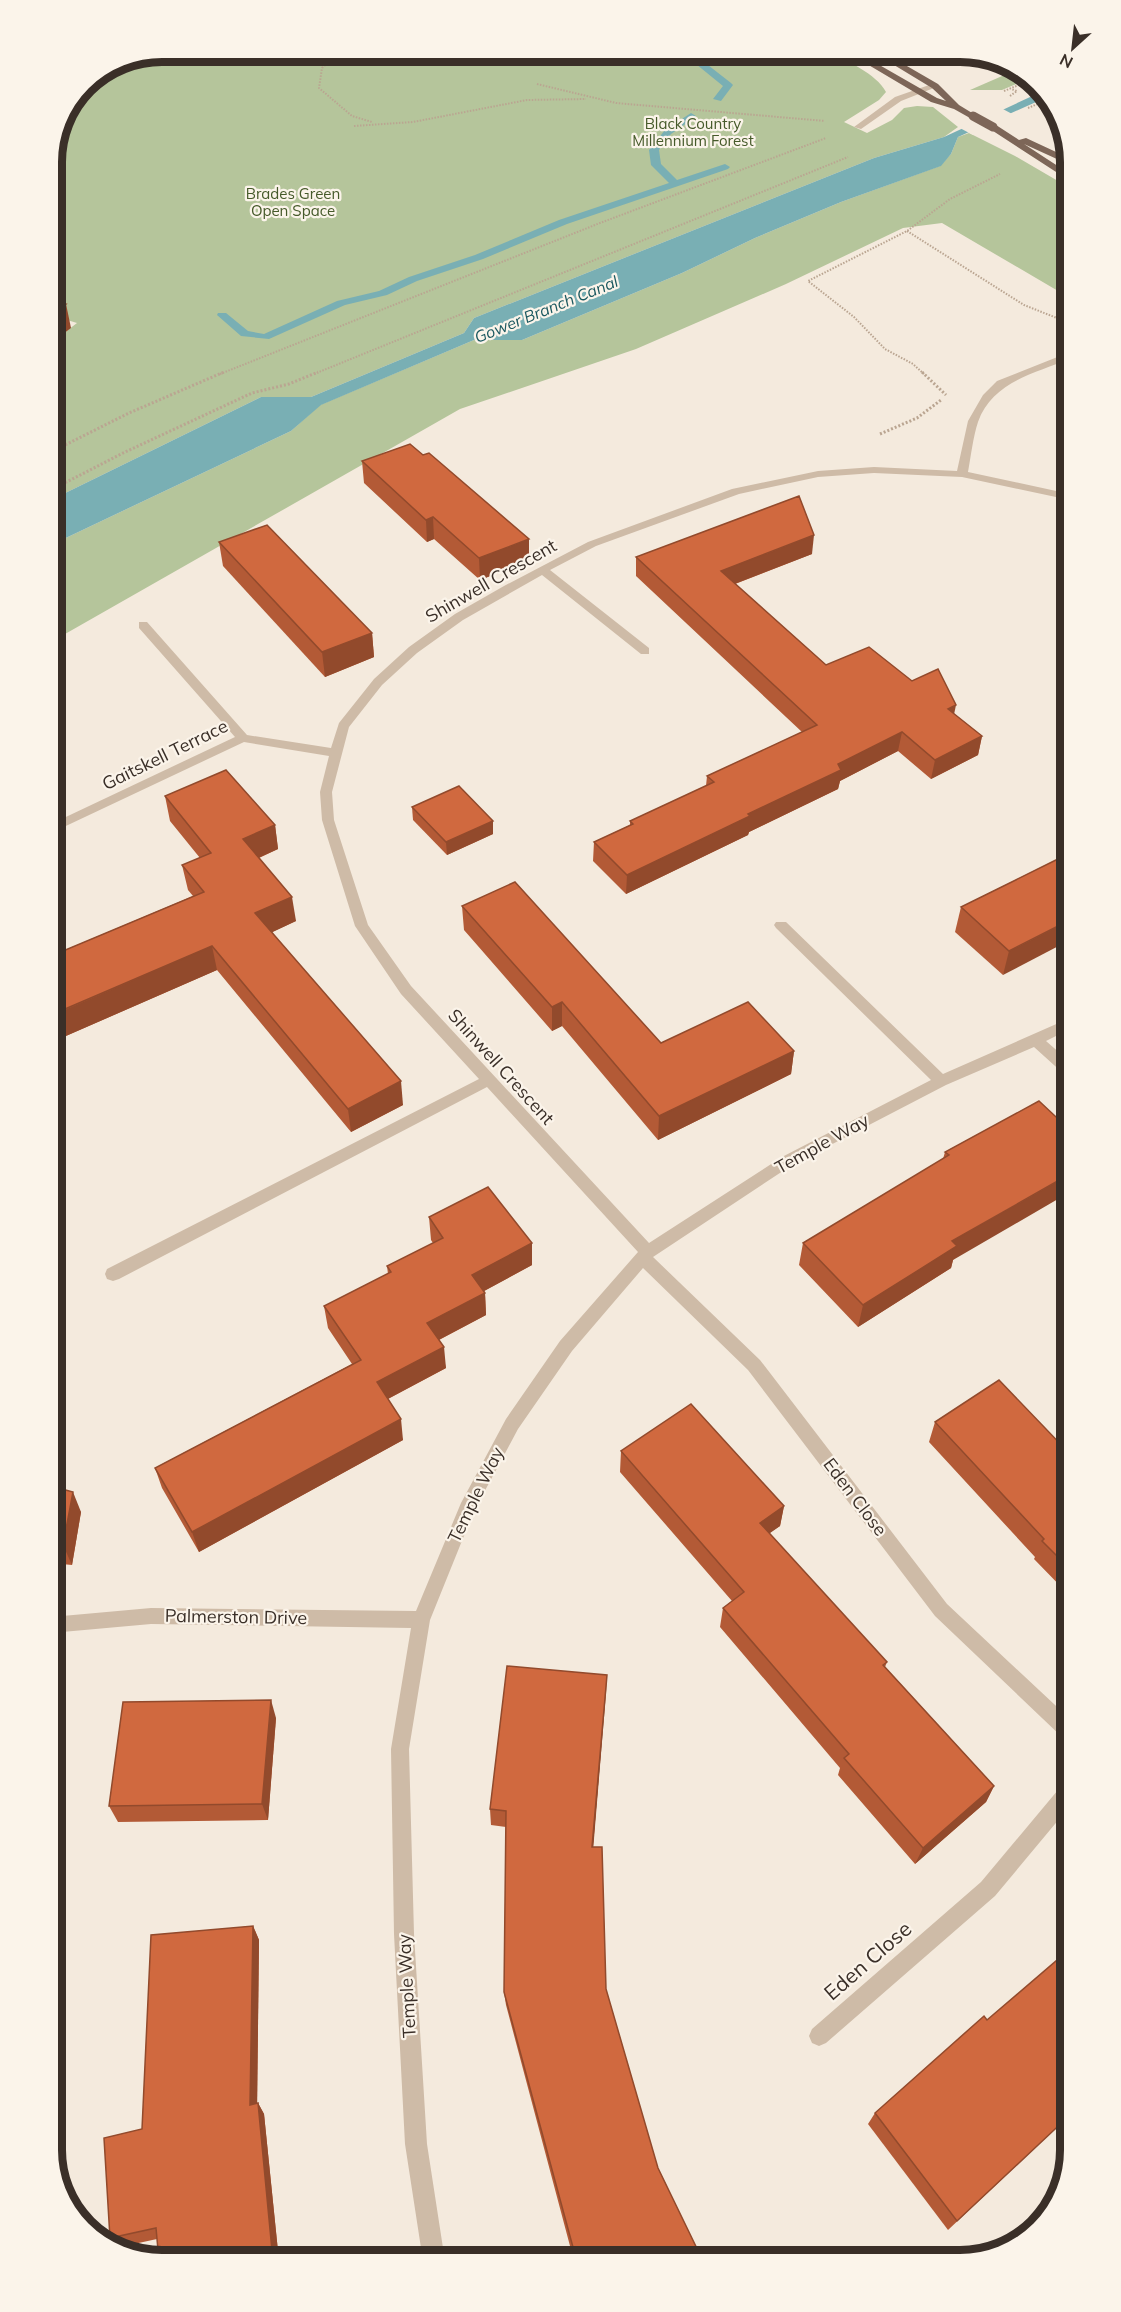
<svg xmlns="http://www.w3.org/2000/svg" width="1121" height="2312" viewBox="0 0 1121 2312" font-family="Mulish,sans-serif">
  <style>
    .green { fill: #b5c59b }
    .water { fill: #79afb4 }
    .pier { fill: #f4eadd }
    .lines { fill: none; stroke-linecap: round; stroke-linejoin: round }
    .stream { fill: #79afb4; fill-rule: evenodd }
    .path-far1 { stroke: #baa591; stroke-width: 2; stroke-dasharray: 1.5 1.5; stroke-linecap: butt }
    .path { stroke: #baa591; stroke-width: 3; stroke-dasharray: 2 2; stroke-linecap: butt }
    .minor { fill: #cebba7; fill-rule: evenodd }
    .major { fill: #7d6658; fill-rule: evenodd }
    .major-bridge { stroke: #7d6658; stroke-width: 9 }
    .wall { fill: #b35a36 }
    .shaded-wall { fill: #924a2c }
    .building { fill: #d0693f; stroke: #924a2c; stroke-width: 1.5 }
    .labels { text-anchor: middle; stroke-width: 4.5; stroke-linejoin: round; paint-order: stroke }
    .far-park-label { font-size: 15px; fill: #465a2a; stroke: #fbf4ea }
    .far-water-label { font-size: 16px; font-style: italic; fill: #1a585f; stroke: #fbf4ea }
    .street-label { font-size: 18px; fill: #3a2f28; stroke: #fbf4ea }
    .near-street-label { font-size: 21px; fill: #3a2f28; stroke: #fbf4ea }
    .rim { fill: none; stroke: #3a2f28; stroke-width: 8 }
  </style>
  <rect width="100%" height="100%" fill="#f4eadd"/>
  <g class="green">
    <path d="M184,51h645c18,11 47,22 57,41l-7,8 -35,22 23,11 25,-13 12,-12 13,-2 16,1 25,20 -14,10 -70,21 -400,160 -10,15 -153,64h-50l-210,103v-157l26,-20 -26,-8v-161l32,-70z"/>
    <path d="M1016,70l11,4 3,4 -28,12h-32z"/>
    <path d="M969,133l46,23 55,32v110l-128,-75 -39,5 -117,56 -150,65 -176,60 -409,233v-97l240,-114 29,-26 154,-65h48l160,-67 73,-35 86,-36 99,-36 11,-12 7,-17z"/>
  </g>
  <path class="water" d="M1041,92l4,6 -87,39 -7,17 -10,12 -100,36 -86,36 -73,35 -160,67h-48l-153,65 -30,26 -240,114v-45l210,-103h50l153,-64 10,-15 400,-160 70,-21z"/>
  <path class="pier" d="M1001,108l13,7 -41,20 -15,-8z"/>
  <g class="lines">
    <g class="stream">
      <path d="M680,51h10l41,32 2,2 -12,16 -8,-2 10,-13z"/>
      <path d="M691,113l5,3 -2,2 -23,16 -12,16 2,14 16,16 48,-16 5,3 -2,2 -161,55 -84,35 -66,22 -30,14 -42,10 -76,34 -28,-3 -24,-21 1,-2h8l22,18 16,3 73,-33 42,-10 30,-14 66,-22 84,-35 110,-37 -18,-18 -2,-15 16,-20z"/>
    </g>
    <g class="path-far1">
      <path d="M341,51l-19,17 -3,20 33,28 20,6"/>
      <path d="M537,84l79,19 209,18"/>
      <path d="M1004,91l27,-11"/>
      <path d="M1010,96l7,-5 -6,-2"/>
      <path d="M1028,108l19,-8"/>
      <path d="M354,126l59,-4 114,-22 59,-1"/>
      <path d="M907,231l117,74 43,17"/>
      <path d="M220,374l380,-151 226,-85"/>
      <path d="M314,374l534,-217"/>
      <path d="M924,374l-11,-10 -28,-15 -31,-32 -46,-36 99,-50 43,-32 50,-25"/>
    </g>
    <g class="path">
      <path d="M922,372l24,23"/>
      <path d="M880,434l37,-16 24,-18"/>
      <path d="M51,452l78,-39 95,-41"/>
      <path d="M51,490l72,-37 129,-60 37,-9 29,-12"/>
      <path d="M1061,662l9,-3"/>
    </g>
    <g class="minor">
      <path d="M126,58v3l-10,1z"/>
      <path d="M932,84l7,2 -38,15 -40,28 -7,-2 41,-30z"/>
      <path d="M1070,352v7c-35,14 -78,23 -92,63 -5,15 -7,34 -10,50l102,22v6l-108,-23 -88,-4 -56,4 -79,17 -143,52 -46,24 99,78v6h-8l-99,-79 -79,45 -46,33 -35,32 -33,42 -17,65 2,28 34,105 43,61 238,257 133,-86 149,-77 -155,-152 -2,-3 2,-3h10l157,152 127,-56v11l-24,12 24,21v14l-5,-1 -31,-28 -88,38 -154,80 -139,92 107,103 187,244 123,115v22l-7,-3 -128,-122 -187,-246 -105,-102 -71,83 -54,78 -44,82 -44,109 -21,129 5,185 13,210 18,117h-22l-18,-117 -11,-210 -3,-185 20,-121 -260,-4 -100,9v-16l100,-9 265,3 45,-108 45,-84 54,-78 78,-89 -151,-165 -368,192 -6,2 -6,-2 -2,-5 2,-5 372,-190 -78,-85 -46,-68 -33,-106 -2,-28 9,-36 -85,-14 -193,91v-9l184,-87 -96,-109v-6h8l100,113 84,13 8,-25 35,-44 35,-32 46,-33 49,-28 84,-44 144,-53 86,-18 56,-4 83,4 11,-50 15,-26 14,-14z"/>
      <path d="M1070,1782v24l-75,90 -169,147 -7,3 -7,-3 -3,-7 3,-7 169,-147 82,-98z"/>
    </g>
    <g class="major">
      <path d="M845,51h10l82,47 9,3 -14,-13 -61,-37h10l57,33 21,21 18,11 -7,2 -16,-9 -23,-7z"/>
      <path d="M990,125h6l23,15 7,-2 43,20 1,7 -46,-21 46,30v7l-80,-52z"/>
    </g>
    <path class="major-bridge" d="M973,116l20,11"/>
  </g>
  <g class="wall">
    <path d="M1070,409v33l-14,-10 4,-19z"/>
    <path d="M362,461l167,100 -49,19 -46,-41 -7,3 -63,-59z"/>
    <path d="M219,542l153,91 2,24 -49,20 -102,-111z"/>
    <path d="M812,554l-77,30 91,81 128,49 28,22 -4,19 -47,24 -33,-28 -58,30 -2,8 -89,43 -1,3 -122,59 -33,-33 1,-19 36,-17v-4l76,-35 1,-10 95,-44 -166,-156v-19z"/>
    <path d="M165,796l110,29 3,24 -19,9 37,63 -24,11 131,173 -52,27 -134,-162 -158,69 -7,-10h-1v-73l142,-60 -5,-6 -6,-25 18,-7 -30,-37z"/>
    <path d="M412,807l81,14v13l-46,21 -34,-35z"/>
    <path d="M1058,859l-55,116 -48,-43 6,-25z"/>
    <path d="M462,906l199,137 133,8 -3,23 -133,66 -96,-114 -10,5 -88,-101z"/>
    <path d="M1039,1101l-86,159 -2,8 -93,59 -59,-62 4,-22 140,-84 2,-7z"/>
    <path d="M429,1217l103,26v22l-48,26 1,2 1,22 -47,25 7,28 -58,31 15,41 -204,112 -37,-64 -7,-20 197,-104 -24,-36 -4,-22 64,-32 -1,-8 46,-23 -2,-3z"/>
    <path d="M935,1422l135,32v142l-36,-37 1,-2 -106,-115z"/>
    <path d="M621,1451l163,55 -4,20 -11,7 118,129 -2,5 109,119 -8,16 -71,62 -77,-89 2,-7 -120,-141 3,-19 9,-7 -112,-129z"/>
    <path d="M51,1486l30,26 -9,53 -21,-2z"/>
    <path d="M607,1675l-14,172 13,142 52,179 45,93h-129l-68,-256 -2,-13 2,-165 -15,-2 -1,-16z"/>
    <path d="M276,1718l-8,102 -150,2 -9,-16z"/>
    <path d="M253,1926l6,14 -2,163h1l6,11 15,147h-120l-2,-22 -37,8 -10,-9 32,-109z"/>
    <path d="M987,2020l83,95 -122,115 -80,-106 7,-11z"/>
  </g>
  <g class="shaded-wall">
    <path d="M66,304l5,24 -20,15v-28z"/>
    <path d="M433,517l1,22 -7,3 -1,-22z"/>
    <path d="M814,535l-2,19 -93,36 2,-19z"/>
    <path d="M529,539v22l-49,19 -1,-22z"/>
    <path d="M372,633l2,24 -49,20 -3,-25z"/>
    <path d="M956,705l-4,19 -4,-15z"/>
    <path d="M902,732l-4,19 -58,30 -2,8 -89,43 -1,3 -122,59 1,-19 121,-61 90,-50z"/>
    <path d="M982,736l-4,19 -47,24 4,-19z"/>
    <path d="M493,821v13l-46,21 -1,-13z"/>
    <path d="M275,825l3,24 -31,14 -4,-24z"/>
    <path d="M292,897l4,24 -36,17 -5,-25z"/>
    <path d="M1070,920v20l-67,35 6,-24z"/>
    <path d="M212,946l5,24 -158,69 -8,-23z"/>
    <path d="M562,1002v24l-10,5v-24z"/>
    <path d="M794,1051l-3,23 -133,66 1,-24z"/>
    <path d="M401,1081l2,24 -52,27 -3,-23z"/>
    <path d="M1070,1174v18l-117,68 -2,8 -93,59 5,-22 89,-64z"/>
    <path d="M532,1243v22l-59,32 -1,-22z"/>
    <path d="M485,1293l1,22 -57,30 -2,-22z"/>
    <path d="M444,1347l2,21 -66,35 -3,-21z"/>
    <path d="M401,1419l2,21 -204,112 -7,-20z"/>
    <path d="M73,1492l8,20 -9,53 -9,-20z"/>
    <path d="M784,1506l-4,20 -24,17 4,-20z"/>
    <path d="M607,1675l-1,18 -14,170v-16z"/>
    <path d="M271,1700l5,18 -8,102 -6,-16z"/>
    <path d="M994,1786l-8,16 -71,62 8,-16z"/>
    <path d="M253,1926l6,14 -2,176 -7,-11z"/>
    <path d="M258,2103l6,11 15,147h-6z"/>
  </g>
  <g class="building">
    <path d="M51,300l15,4 -15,11z"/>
    <path d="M1070,409v10l-10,-6z"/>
    <path d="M410,444l13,11 6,-2 100,86 -50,19 -46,-41 -7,3 -64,-59z"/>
    <path d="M799,496l15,39 -93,36 105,94 43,-18 43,34 26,-12 18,36 -8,4 34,27 -47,24 -33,-28 -64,32 3,6 -93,44 2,2 -123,59 -33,-33 39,-18 -3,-3 84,-39 -7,-6 110,-51 -181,-168z"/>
    <path d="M267,525l105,108 -50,19 -103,-110z"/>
    <path d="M226,770l49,55 -32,14 49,58 -37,16 146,168 -53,28 -136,-163 -161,69v-59l153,-64 -22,-27 29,-12 -46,-57z"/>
    <path d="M459,786l34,35 -47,21 -34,-35z"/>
    <path d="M1058,859l12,10v51l-61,31 -48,-44z"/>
    <path d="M515,882l146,161 87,-41 46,49 -135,65 -97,-114 -10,5 -90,-101z"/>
    <path d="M1039,1101l31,29v44l-118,67 5,5 -94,59 -60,-62 146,-88 -4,-3z"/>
    <path d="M488,1187l44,56 -60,32 13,18 -58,30 17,24 -67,35 24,37 -209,113 -37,-64 206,-108 -37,-54 67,-34 -4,-6 56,-28 -14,-21z"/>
    <path d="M999,1380l71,74v115l-28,-28 2,-2 -109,-117z"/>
    <path d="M691,1404l93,102 -24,17 127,139 -4,3 111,121 -71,62 -79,-90 5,-4 -126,-146 21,-16 -123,-141z"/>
    <path d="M51,1486l22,6 -10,53 -12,-1z"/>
    <path d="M507,1666l100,9 -15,172h10l4,142 52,179 45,93h-125l-4,-10 -70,-259 2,-181 -16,-2z"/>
    <path d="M271,1700l-9,104 -153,2 14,-104z"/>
    <path d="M253,1926l-3,179 8,-2 15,158h-114l-3,-33 -46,10 -6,-100 38,-9 9,-194z"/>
    <path d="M1070,1949v166l-113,106 -82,-108 109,-97 3,4z"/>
  </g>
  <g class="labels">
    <g class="far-park-label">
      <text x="693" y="129">Black Country<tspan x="693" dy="17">Millennium Forest</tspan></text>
      <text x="293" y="199">Brades Green<tspan x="293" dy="17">Open Space</tspan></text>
    </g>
    <g class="far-water-label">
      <text transform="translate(546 309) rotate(-22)" y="6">Gower Branch Canal</text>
    </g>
    <g class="street-label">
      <text transform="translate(491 581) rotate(-30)" y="6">Shinwell Crescent</text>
      <text transform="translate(165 755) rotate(-26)" y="6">Gaitskell Terrace</text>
      <text transform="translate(501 1067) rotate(48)" y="6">Shinwell Crescent</text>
      <text transform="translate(822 1144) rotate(-29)" y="6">Temple Way</text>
      <text transform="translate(476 1495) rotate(-64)" y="6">Temple Way</text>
      <text transform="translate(855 1497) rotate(53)" y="6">Eden Close</text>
      <text transform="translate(236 1617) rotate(1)" y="6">Palmerston Drive</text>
      <text transform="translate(407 1986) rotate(-93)" y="6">Temple Way</text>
    </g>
    <g class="near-street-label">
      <text transform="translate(868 1961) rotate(-41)" y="7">Eden Close</text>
    </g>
  </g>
  <path d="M0 0H1121V2312H0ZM162 62H960A100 100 0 0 1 1060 162V2150A100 100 0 0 1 960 2250H162A100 100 0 0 1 62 2150V162A100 100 0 0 1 162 62Z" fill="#fbf4ea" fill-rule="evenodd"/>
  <path class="rim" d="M162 62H960A100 100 0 0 1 1060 162V2150A100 100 0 0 1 960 2250H162A100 100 0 0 1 62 2150V162A100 100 0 0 1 162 62Z"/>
  <g transform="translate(1073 48) rotate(207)" stroke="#fbf4ea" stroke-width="4.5" paint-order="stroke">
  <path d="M0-4.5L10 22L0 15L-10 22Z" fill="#3a2f28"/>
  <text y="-9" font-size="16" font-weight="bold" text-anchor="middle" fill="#3a2f28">N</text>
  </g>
</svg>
